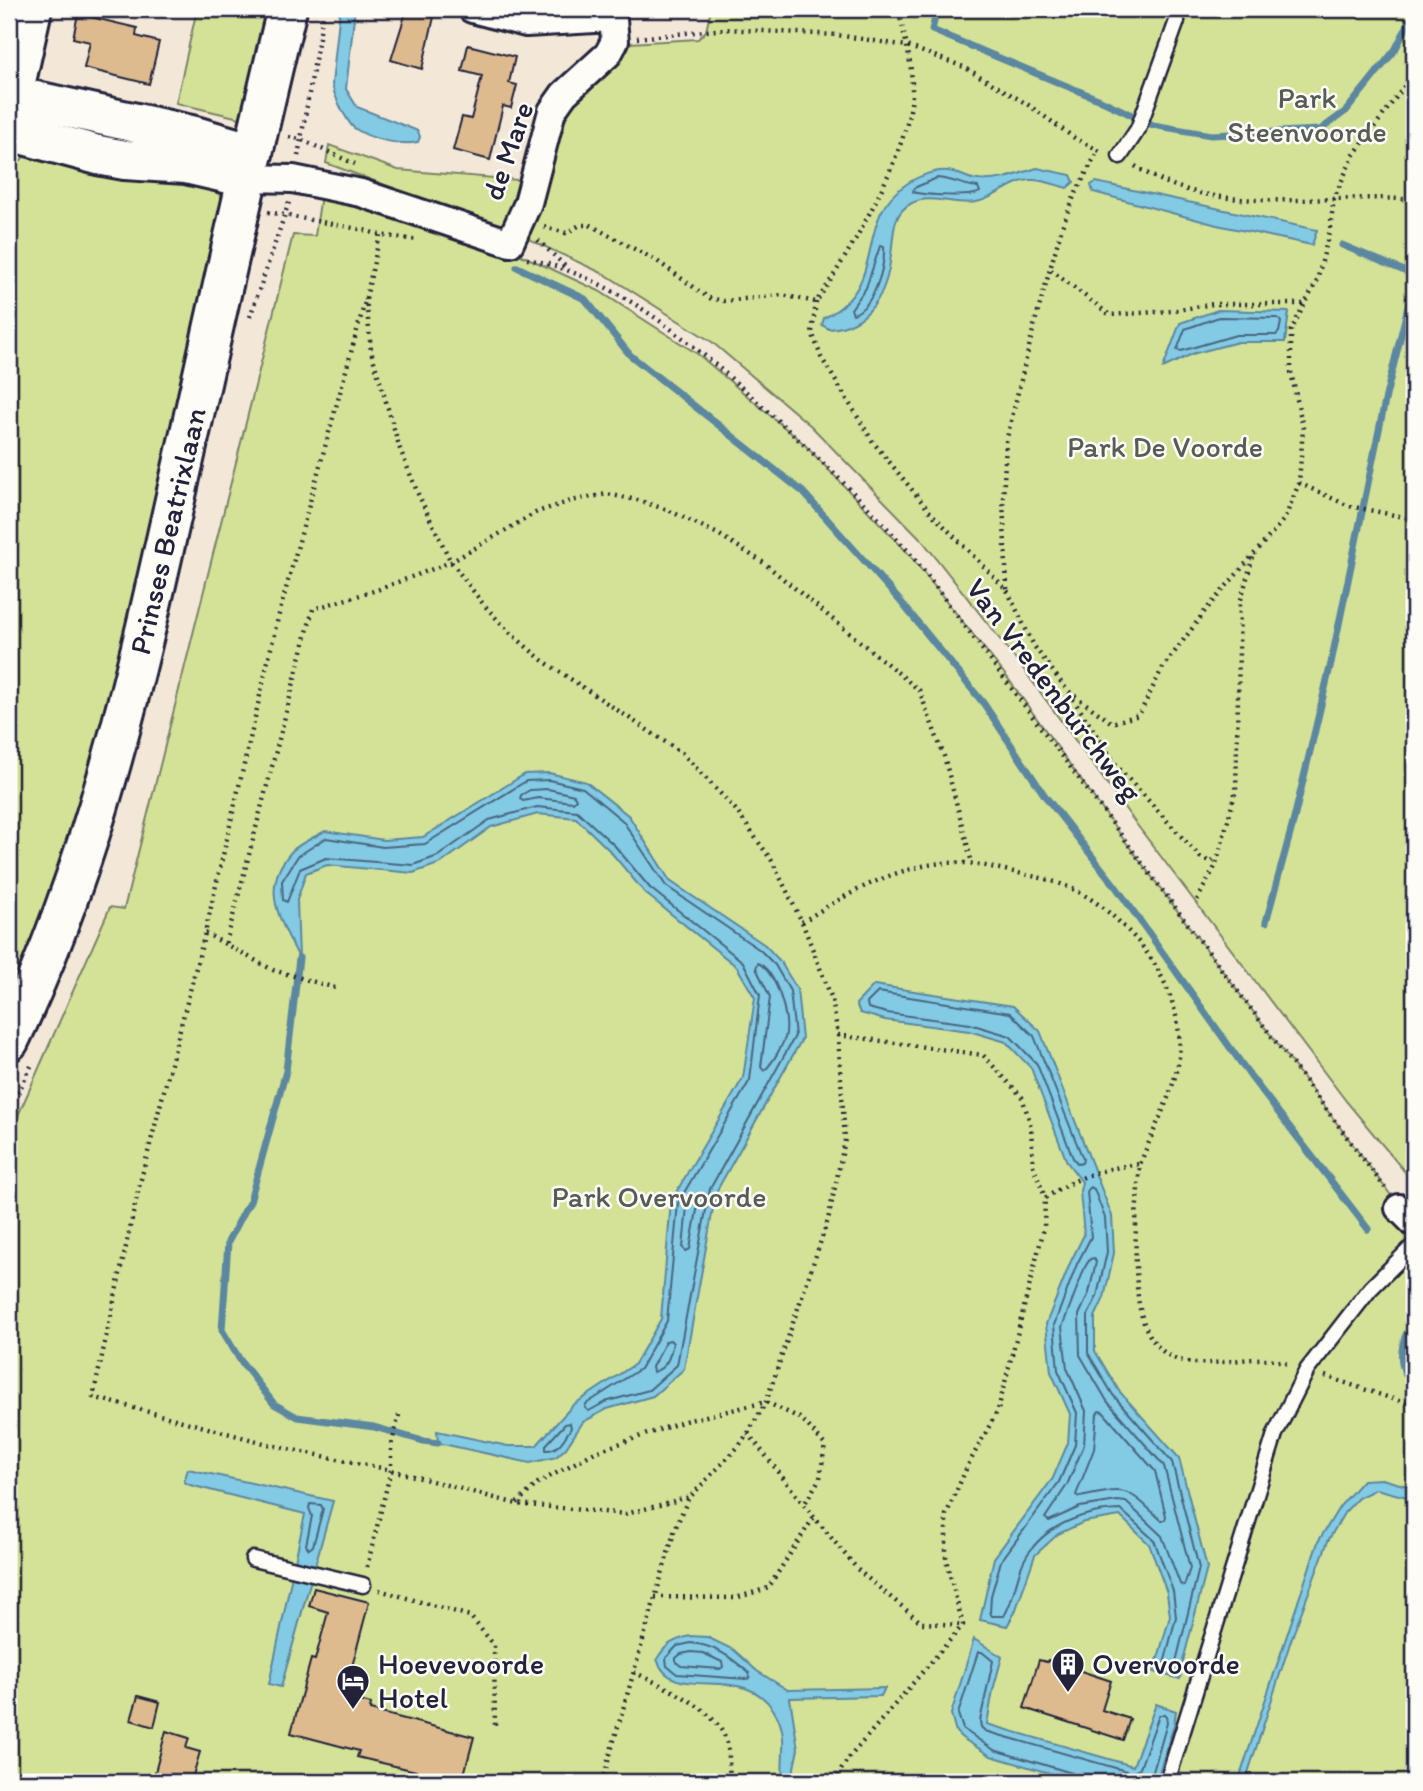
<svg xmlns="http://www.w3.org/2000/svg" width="1423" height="1791" viewBox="0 0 1423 1791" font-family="Itim,sans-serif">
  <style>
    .green { fill: #d3e296; stroke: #7a8268; stroke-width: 2 }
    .water { fill: #83cae4; stroke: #5c87a0; stroke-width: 2 }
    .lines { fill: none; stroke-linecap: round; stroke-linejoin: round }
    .shore { stroke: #49657f; stroke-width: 2 }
    .stream { stroke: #5c87a0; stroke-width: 7 }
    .building { fill: #ddbb8f; stroke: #22223b; stroke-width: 2 }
    .lane-casing { stroke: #22223b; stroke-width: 19 }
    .street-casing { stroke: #22223b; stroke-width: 32 }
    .secondary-casing { stroke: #22223b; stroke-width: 44 }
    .path { stroke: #22223b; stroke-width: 4.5; stroke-dasharray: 2 5; stroke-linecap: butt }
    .lane { stroke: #fdfcf7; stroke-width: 14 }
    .street { stroke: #fdfcf7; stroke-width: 26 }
    .secondary { stroke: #fdfcf7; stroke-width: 38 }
    .labels { text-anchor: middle; stroke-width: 5; stroke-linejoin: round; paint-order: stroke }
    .park-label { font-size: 30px; fill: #575c56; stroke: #fdfcf7 }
    .street-label { font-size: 30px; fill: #22223b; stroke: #fdfcf7 }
    .poi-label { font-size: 30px; fill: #22223b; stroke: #fdfcf7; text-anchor: start }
  </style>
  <rect width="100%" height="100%" fill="#f3e8d8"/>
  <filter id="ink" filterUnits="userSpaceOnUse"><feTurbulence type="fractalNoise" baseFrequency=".0143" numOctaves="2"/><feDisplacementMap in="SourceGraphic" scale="14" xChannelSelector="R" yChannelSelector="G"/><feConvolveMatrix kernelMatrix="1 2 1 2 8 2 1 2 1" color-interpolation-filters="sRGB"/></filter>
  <g filter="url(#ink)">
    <g class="green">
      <path d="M197,9h76l-25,111 -72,-17z"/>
      <path d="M711,9h703v1174l-68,-82 -209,-276 -113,-155 -103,-131 -110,-113 -99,-84 -106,-67 -84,-39 -196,-73 3,-18 69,25 143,12 27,-84 62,-55 68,-4 8,-8z"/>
      <path d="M36,143l165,40 22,14 -151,669 -63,137v-818l3,-15z"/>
      <path d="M323,181l183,67 93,43 100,64 105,89 103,108 100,125 115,160 292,389v556h-1405v-646l101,-229 14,2 169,-674 22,1z"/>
    </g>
    <g class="water">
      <path d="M340,9h15l-9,80 11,18 61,24 2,6 -2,5c-19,4 -48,-3 -64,-14 -7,-6 -21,-34 -22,-44z"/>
      <path d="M1037,168l34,7 3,7 -7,6c-12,-3 -25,-9 -37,-8 -19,1 -35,19 -54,22 -20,4 -46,-9 -64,1 -21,10 -18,33 -21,52 -4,38 -21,71 -62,74l-7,-4 2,-7c68,-35 26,-98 84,-135 11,-7 28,-14 40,-12 11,1 20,9 31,9 20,2 39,-6 58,-12z"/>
      <path d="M1096,182l221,48 -5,15 -95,-20 -124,-33 -2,-7z"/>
      <path d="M1218,310l71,2 -4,30h-47l-46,12 -29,14 17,-45z"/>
      <path d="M549,773l37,9 43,34 41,65 95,64 15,16 17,28 5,50 -86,153 -32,177 -31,27 -46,13 -24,13 -17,26 -10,9 -26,6 -92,-20 -1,-12 71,15h28l37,-41 62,-41 26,-45 10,-118 72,-123 12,-80 -18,-31 -92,-74 -35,-42 -34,-33 -38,-4 -47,13 -50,36 -28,10 -86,-8 -21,8 -9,27 2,58c-18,-37 -41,-70 -7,-107 8,-8 23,-14 33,-20l59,9 39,-3 102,-63z"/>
      <path d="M874,985l139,21 27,25 72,185 2,37 -10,45 -9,19v34l24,40 60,67 28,110 -24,93 -3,18 -26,-7 16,-56 -3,-23 -18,-49 -29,-28 -36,6 -26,12 -23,21 -20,57 -8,14 -27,-6 14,-62 59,-80 15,-35 2,-29 -19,-42 -5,-48 25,-63 13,-26 -4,-44 2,-9 -15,-20 -36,-94 -25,-26 -37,-11 -84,-11 -25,-7 -4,-9z"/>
      <path d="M188,1469l145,32 -52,186 -12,-3 36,-170 -115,-29 -6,-3z"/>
      <path d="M1382,1479l32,9v11l-38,-10 -18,9 -14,15 -16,28 -37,99 -46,142h-7l80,-240 22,-36 23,-26z"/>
      <path d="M690,1636l17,1 27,13 23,21 31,19 97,-2 -4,8 -91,2 8,51 -7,33h-8c-3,-21 5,-43 -5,-64 -30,-63 -105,-9 -121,-59 9,-15 16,-19 33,-23z"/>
      <path d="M974,1639l28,18 -9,33 -6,34 146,42 23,-62 20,7 -2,14 -18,57h-76l-89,-26 -29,-18 -6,-6 -5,-18z"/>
    </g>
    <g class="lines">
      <g class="shore">
        <path d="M937,178c15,1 27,8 41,9l2,5c-9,6 -57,3 -67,0l1,-4z"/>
        <path d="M880,246l4,1c1,21 -10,60 -31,67l-2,-5 15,-21z"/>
        <path d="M1219,317l59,1 3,4 -2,10 -3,3h-40l-55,16 -4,-1 8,-21z"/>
        <path d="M549,780l34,8 40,33 43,65 94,64 15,15 15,26 5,45 -85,153 -33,176 -28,25 -44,12 -16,9 -4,-3 1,-4 54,-35 27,-48 11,-118 72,-123 10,-85 -17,-33 -93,-74 -35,-42 -38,-35 -40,-4 -48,13 -51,36 -25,9 -87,-7 -26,11 -13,33 -4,-2 -1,-19 16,-25 28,-18 57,9 42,-3 101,-63z"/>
        <path d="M548,789l26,6 2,4 -3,3 -35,-4 -15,3 -3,-2 1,-4 9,-5z"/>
        <path d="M758,963c18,8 33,56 27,75 -4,10 -13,26 -21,33l-3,-4 9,-70 -14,-29z"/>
        <path d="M878,992l132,21 24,23 49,123 -1,4 -4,1 -5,-6 -36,-94 -27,-28 -40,-12 -83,-11 -19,-5 -1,-5z"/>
        <path d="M1090,1187l4,2 11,29 2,34 -10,44 -9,19v38l25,42 59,67 27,106 -24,98 -3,3 -8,-5 12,-47 -3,-26 -19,-51 -33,-30c-32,0 -71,13 -91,41 -14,18 -14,46 -26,65h-12l-2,-3 1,-17 10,-35 58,-79 16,-37 2,-32 -19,-43 -4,-45 23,-61 14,-27 -4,-45z"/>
        <path d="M694,1195h3l2,4 -9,50 -4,2 -3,-3 4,-42z"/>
        <path d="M1094,1258l2,4 -7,31 -10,22 1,40 27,46 57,65 26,102 -6,18 -4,-2 -18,-48 -36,-34 -9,-1 -37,6 -31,14 -4,-3 22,-33 17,-40 2,-34 -19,-43 -5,-41 23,-60 5,-8z"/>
        <path d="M670,1340l3,3c-3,14 -6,25 -20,29l-1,-5 14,-26z"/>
        <path d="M1099,1411l4,1 52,59 11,45 -1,4h-4c-37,-35 -33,-32 -82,-23l-3,-2 18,-46 3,-35z"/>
        <path d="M570,1423l1,5c-6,9 -12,23 -25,22v-5l19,-21z"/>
        <path d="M310,1504l11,1 2,4 -10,37 -4,3 -3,-4 6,-29 -3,-8z"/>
        <path d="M691,1643c24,2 41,15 58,30l1,5 -4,1 -69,-5 -10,-8 -1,-8 11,-12z"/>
        <path d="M691,1652l12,1 19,9 1,5 -3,2 -39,-3 -5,-4v-4l5,-4z"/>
        <path d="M1077,1782l-1,-5 -4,-4 -78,-23 -31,-21 -5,-15 20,-62h4l11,9 -13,60 1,6 4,4 148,42 7,-5 19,-53h7l1,8 -17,59"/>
      </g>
      <g class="stream">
        <path d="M937,9l-5,21 166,69 55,26 58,10 109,-5 26,-19 49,-61 19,-37"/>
        <path d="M1342,245l72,30"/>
        <path d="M517,267l68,32 45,56 173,137 98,110 83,102 61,92 71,91 135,190 117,152"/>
        <path d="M1266,922l27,-99 38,-160 55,-267 28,-114"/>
        <path d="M299,958l-13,113 -36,130 -22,41 -6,88 18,30 34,44 23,13 77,10 49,14 15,2"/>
        <path d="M1414,1321c-13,17 -20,47 0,62"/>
      </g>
    </g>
    <g class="building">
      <path d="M407,9l27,8 -12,52 -31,-9z"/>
      <path d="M78,14l59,14 -1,8 23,6 -10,42 -65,-16 6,-26 -17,-4z"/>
      <path d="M468,45l47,12 -6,26 8,2 -6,23 -8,-2 -13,54 -37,-10 9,-33 9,2 11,-43 -20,-5z"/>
      <path d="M314,1588l55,14 -25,95 27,7 -1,6 104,27 -12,45 -105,-25 2,-6 -68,-18 20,-74 4,1 13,-48 -19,-6z"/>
      <path d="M1039,1660l8,2 1,-2 63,21 -9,29 28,9 -7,21 -99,-32z"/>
      <path d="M138,1696l22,6 -6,25 -23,-7z"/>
      <path d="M166,1731l23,7 -3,10 14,4 -9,30h-13l-24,-6z"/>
    </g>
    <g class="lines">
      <defs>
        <g id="lane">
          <path d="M1120,156l18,-27 39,-108"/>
          <path d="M253,1559l110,26"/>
          <path d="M1167,1782l108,-348 32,-64 63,-81 44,-44"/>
        </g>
        <g id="street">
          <path d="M472,9l54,14 86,-5"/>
          <path d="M247,178l46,1 68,14 149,50 18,-40 24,-92 12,-17 44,-40 7,-13 -3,-32"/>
          <path d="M1399,1208l15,15"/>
        </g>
        <g id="secondary">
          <path d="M9,95l182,40 62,18"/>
          <path d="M9,113l23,-104"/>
          <path d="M9,131l89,24 27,5 61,4 61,14"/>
          <path d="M9,1041c84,-174 126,-362 168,-550 36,-161 71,-322 110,-482"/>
        </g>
      </defs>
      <use href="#lane" class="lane-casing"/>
      <use href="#street" class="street-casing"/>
      <use href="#secondary" class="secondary-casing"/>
      <g class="path">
        <path d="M637,38l88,-9 112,6 70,11 57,21 63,37 49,35 26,13"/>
        <path d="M289,137l11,2 55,25"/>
        <path d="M298,156l26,-147"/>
        <path d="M1135,166c83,55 186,25 279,34"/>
        <path d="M268,212l96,18 16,5 37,5"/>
        <path d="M544,227l22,6 14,-8h10l67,36 52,37 15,3 58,-6 34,7c33,-47 98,-158 96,-214 0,-27 -8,-54 -14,-79"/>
        <path d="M538,240l29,28"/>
        <path d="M527,259c95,18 179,96 248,159 49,45 96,90 139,140l471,630"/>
        <path d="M1051,270l59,45 61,-4 42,-7h91"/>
        <path d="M366,298l5,53 29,98 18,45 33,68 33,43 24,26 34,29 140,93 53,56 37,52 30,61 30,77 6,36 7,105 -17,80 -62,182 -18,31 -10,14 -48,50 -64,17 -109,-10 -126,-34 -112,-23 -186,-50 46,-210 66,-254 73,-315 88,-320 14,-63"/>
        <path d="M816,302l-4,30 9,25 52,85 58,71 76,77 27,56 33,44 45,33 27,-8 23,-46 43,-58 80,-93 14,-35 4,-55 -12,-56v-42l26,-49 13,-52 4,-31 19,-42 61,-83"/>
        <path d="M250,317l39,-115"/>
        <path d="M1299,483l50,23 65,13"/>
        <path d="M1007,589l-4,-88 3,-59 29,-120 27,-95 12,-31 24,-45"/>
        <path d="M1069,693l48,73 83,91 11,5 6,-4"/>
        <path d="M1197,900l19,-35 20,-75 4,-187 13,-46"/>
        <path d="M802,922c49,-31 112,-67 172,-58 21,3 42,9 63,13 43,10 67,28 97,60 31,33 55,90 42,136 -8,31 -24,59 -35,89 -2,8 -2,18 -3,26 -2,27 -3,53 -2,79 1,25 2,51 16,72 27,40 74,18 113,20 9,0 17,3 26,6"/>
        <path d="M205,933l68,37 66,19"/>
        <path d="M226,943l87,-334 64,-19 74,-28 86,-50 34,-11 36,-7 30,6 31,10 50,24 46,29 155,127 25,66 28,107"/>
        <path d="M838,1035l145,20 39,42 9,29 2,39 12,33"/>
        <path d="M9,1112l24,-50"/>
        <path d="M1325,1376l89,30"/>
        <path d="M748,1433l56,72 55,66 63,52 40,2"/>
        <path d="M517,1503l21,-20 57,-31 90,-31 81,-19 36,17 23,26 -5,33 -16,27"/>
        <path d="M367,1567l24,-97v-24l9,-35"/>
        <path d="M379,1590l91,26 24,29 1,82"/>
        <path d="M655,1597l81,1 32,-10 46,-71"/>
        <path d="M634,1672c29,15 85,36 93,72 3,12 2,26 3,38"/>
        <path d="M602,1782l73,-253 14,-32"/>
        <path d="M834,1782l13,-22 116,-135 -17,-65v-45l21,-48 31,-57 46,-182 1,-30c34,-22 55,-29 95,-34"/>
      </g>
      <use href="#lane" class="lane"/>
      <use href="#street" class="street"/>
      <use href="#secondary" class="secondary"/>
    </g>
  </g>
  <defs>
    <symbol id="building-pin" viewBox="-11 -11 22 30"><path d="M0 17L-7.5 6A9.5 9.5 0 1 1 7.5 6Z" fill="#22223b" stroke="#fdfcf7"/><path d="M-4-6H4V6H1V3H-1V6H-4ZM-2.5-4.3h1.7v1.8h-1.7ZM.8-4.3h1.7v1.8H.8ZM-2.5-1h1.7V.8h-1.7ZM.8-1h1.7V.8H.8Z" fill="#fff"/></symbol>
    <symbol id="hotel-pin" viewBox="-11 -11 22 30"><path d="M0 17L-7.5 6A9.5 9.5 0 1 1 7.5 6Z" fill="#22223b" stroke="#fdfcf7"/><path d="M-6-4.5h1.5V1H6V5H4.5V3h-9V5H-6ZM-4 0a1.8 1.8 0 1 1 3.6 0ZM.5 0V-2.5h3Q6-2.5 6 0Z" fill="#fff"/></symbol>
  </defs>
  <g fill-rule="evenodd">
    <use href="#building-pin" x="1049" y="1645" width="38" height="52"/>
    <use href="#hotel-pin" x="334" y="1662" width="38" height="52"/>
  </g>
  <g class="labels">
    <g class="park-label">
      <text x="1307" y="108">Park<tspan x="1307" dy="34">Steenvoorde</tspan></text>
      <text x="1165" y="457">Park De Voorde</text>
      <text x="659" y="1207">Park Overvoorde</text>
    </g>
    <g class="street-label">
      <text transform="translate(508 151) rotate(-71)" y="10">de Mare</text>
      <text transform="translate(168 531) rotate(-77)" y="10">Prinses Beatrixlaan</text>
      <text transform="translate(1054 690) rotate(53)" y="10">Van Vredenburchweg</text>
    </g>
    <g class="poi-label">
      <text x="378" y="1674">Hoevevoorde<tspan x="378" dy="34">Hotel</tspan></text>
      <text x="1092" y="1674">Overvoorde</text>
    </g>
  </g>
  <rect width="1423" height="1791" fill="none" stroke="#fdfcf7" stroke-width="35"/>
  <rect x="18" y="18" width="1388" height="1756" fill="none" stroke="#22223b" stroke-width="2.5" filter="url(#ink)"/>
</svg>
